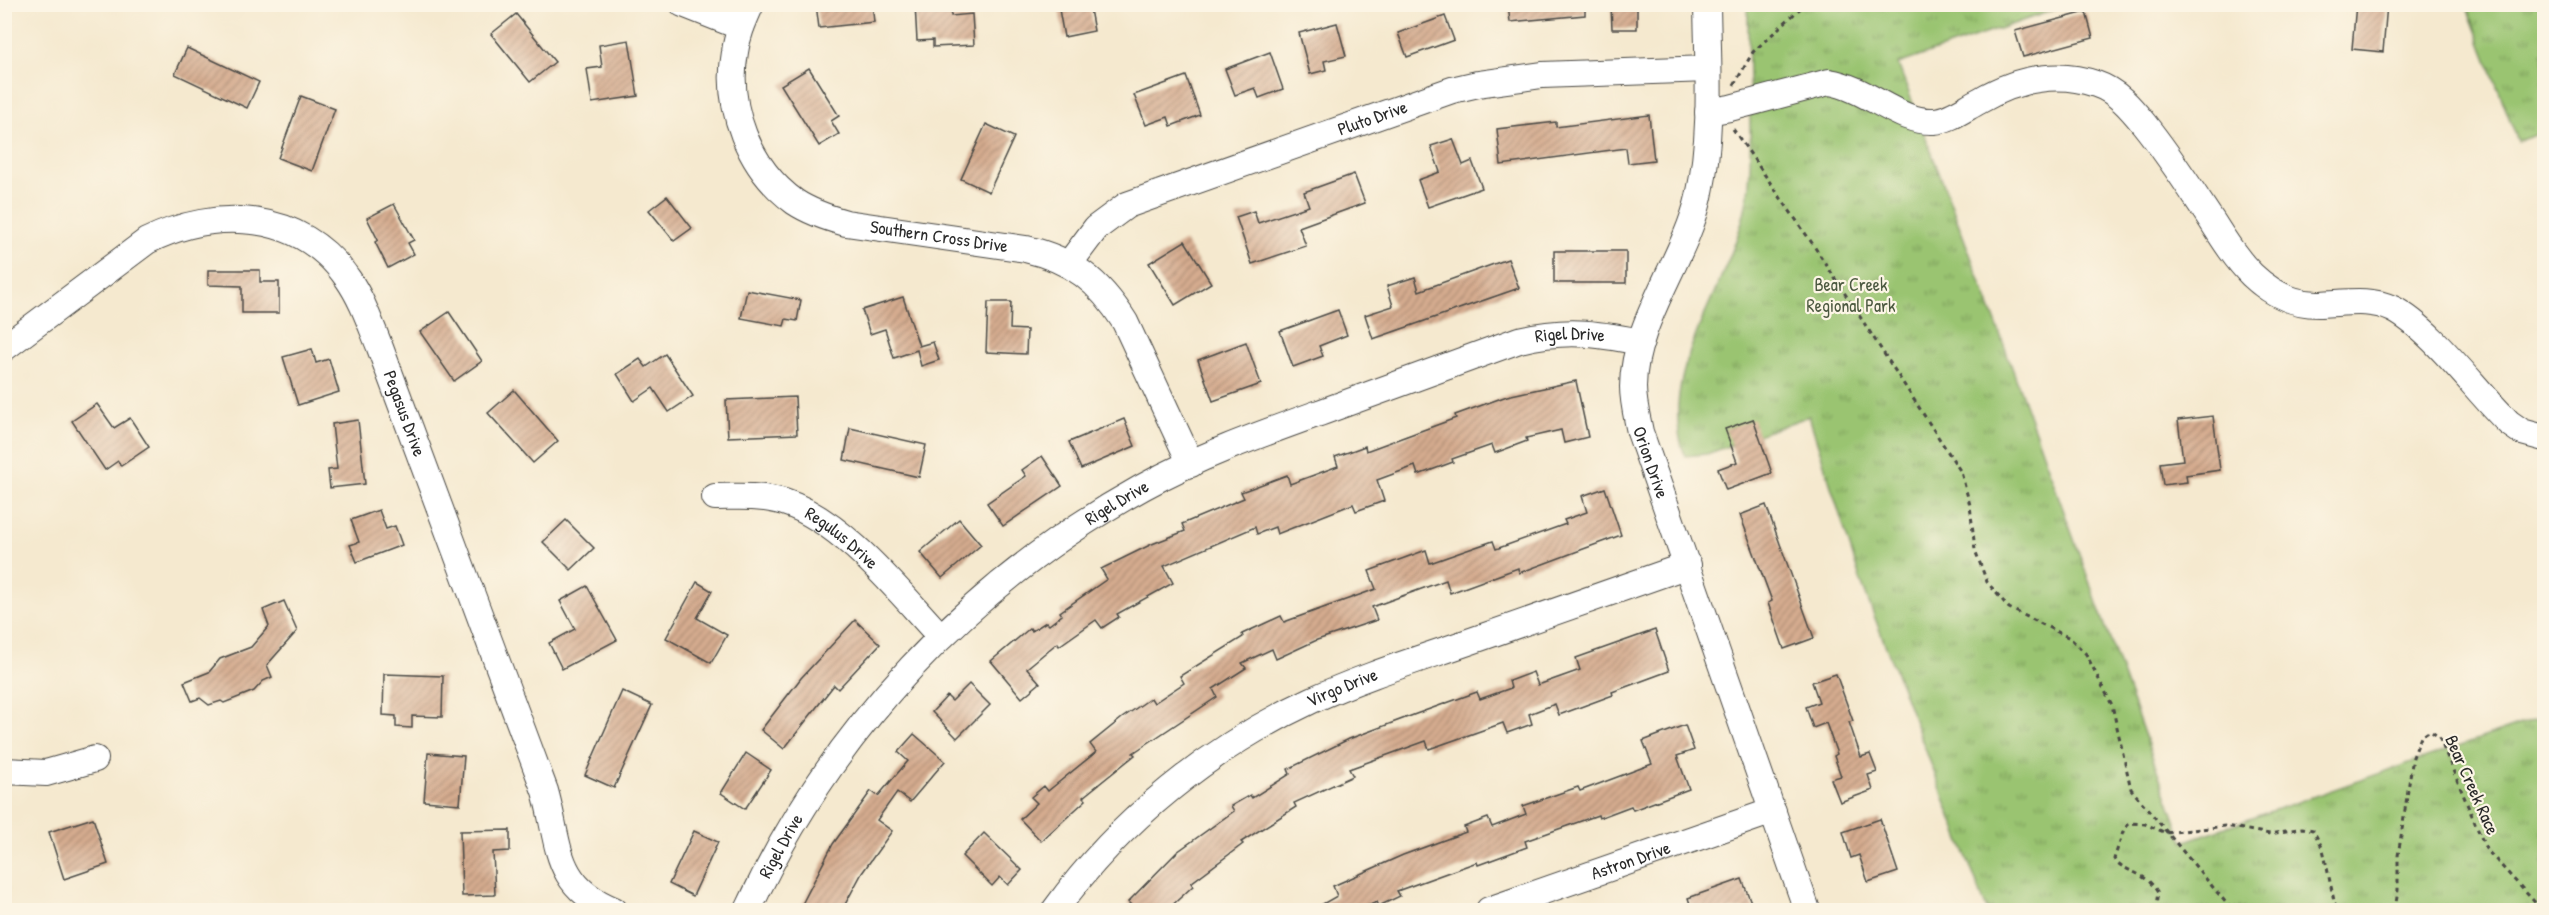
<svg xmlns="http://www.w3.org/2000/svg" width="2549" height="915" viewBox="0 0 2549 915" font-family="'Patrick Hand',sans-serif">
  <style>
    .park { fill: url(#park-tufts); stroke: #62784e; stroke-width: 1.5 }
    .building { fill: url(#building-hatch) }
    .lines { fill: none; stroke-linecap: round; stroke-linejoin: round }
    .minor-casing { stroke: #494844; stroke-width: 28 }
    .path { stroke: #494844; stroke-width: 3; stroke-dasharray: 4.5 4.5; stroke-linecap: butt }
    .minor { stroke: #fff; stroke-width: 26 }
    .labels { text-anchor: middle; stroke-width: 4.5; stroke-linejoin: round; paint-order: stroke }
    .street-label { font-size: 18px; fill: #2b2b2b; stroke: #fcf5e5 }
    .park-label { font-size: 18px; fill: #4c5940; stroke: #fcf5e5 }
  </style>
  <defs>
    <pattern id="park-tufts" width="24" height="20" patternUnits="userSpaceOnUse" patternTransform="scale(1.5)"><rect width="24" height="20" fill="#9ac471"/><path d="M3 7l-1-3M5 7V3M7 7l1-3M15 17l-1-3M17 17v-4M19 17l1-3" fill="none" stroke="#7e9f5d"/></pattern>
    <pattern id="building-hatch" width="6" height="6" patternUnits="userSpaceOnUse" patternTransform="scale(1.5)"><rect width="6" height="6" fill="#d5ac8f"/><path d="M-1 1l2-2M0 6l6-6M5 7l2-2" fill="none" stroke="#ad8c75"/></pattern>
  </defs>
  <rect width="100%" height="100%" fill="#fcf5e5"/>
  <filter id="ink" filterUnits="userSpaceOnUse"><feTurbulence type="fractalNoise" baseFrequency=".0167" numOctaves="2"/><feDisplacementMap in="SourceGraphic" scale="12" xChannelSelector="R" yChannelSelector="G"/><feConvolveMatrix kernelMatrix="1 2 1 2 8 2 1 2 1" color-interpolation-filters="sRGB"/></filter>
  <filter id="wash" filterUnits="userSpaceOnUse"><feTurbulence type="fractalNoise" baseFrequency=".008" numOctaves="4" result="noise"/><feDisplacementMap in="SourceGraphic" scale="24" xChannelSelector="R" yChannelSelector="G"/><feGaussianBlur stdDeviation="1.35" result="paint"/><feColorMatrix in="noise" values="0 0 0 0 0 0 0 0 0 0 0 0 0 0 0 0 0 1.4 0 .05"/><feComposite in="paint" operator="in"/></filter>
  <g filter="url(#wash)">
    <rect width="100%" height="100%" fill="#f5e9cf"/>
    <g class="park">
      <path d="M1748,5h320l-170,59 98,259 187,519 361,-126v194h-557l-127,-331 -51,-163 -102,38 -22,2c-31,-84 45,-168 61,-251 6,-30 4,-61 4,-91 -1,-36 -2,-73 -2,-109z"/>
      <path d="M2466,5h78v127l-26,9z"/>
    </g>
    <g id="blocks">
      <g class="building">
        <path d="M816,4h56l2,18 -55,6z"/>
        <path d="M915,4h35l1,12 21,-2 2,31 -41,2v-7l-16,1z"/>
        <path d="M1058,4h31l5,27 -30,6z"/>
        <path d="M1508,4h77v11l-75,7z"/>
        <path d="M1611,4h26v25h-25z"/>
        <path d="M2356,4h31l-4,48 -31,-3z"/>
        <path d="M2086,12l7,26 -70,19 -8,-26z"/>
        <path d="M516,14l39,48 -25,20 -39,-48z"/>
        <path d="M1445,16l9,24 -47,17 -9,-24z"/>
        <path d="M1337,23l9,33 -22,5 2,9 -16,4 -11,-41z"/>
        <path d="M629,40l9,56 -46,7 -5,-34 15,-2 -3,-22z"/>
        <path d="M187,48l72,34 -12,26 -72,-34z"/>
        <path d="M1270,52l13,37 -24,9 -4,-10 -20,7 -10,-26z"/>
        <path d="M809,68l30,48 -8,5 8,13 -20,12 -38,-61z"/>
        <path d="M1186,76l14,39 -29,11 -3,-9 -22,8 -12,-30z"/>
        <path d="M301,96l34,13 -23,62 -34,-13z"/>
        <path d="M1649,115l5,45 -26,3 -2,-15 -125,17 -4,-36 59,-7v5z"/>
        <path d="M986,124l28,13 -25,55 -28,-13z"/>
        <path d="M1453,139l10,26 9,-4 10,27 -54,19 -10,-27 22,-8 -9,-26z"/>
        <path d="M1354,174l11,29 -66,24 7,19 -54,18 -16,-47 18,-6 4,12 51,-17 -5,-14z"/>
        <path d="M667,196l25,32 -18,13 -25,-31z"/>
        <path d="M394,204l20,36 -6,3 6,11 -26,14 -13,-26 3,-2 -11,-22z"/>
        <path d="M1185,241l26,42 -36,22 -26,-42z"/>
        <rect x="1554" y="251" width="72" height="32"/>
        <path d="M1508,259l11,29 -146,51 -8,-24 28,-9 -6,-20 28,-9 4,14z"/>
        <path d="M208,270h52v12h19v31h-37v-27l-34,-1z"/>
        <path d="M747,290l54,10 -4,21 -11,-2 -2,7 -43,-8z"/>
        <path d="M903,297l16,49 14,-4 6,18 -18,6 -4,-16 -23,8 -9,-29 -15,5 -8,-24z"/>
        <path d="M988,302h23l-1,27 17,1 -1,24 -40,-2z"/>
        <path d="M1338,310l9,25 -28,11 4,10 -30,11 -13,-36z"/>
        <path d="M449,312l33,49 -28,20 -34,-49z"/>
        <path d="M1246,342l15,42 -48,17 -15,-41z"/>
        <path d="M312,349l4,14 13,-4 10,33 -41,13 -15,-48z"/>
        <path d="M665,354l28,42 -24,16 -16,-24 -19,13 -17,-27 23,-15 6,8z"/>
        <path d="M1576,381l12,56 -24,6 -3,-13 -35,8 1,3 -32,12 -3,-8 -40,14 1,3 -35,13 -3,-9 -38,14 7,21 -28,10 -3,-7 -76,30 -2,-7 -18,7 -2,-7 -91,39 9,17 -56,31 2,3 -17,11 -6,-8 -37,26 -2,-3 -30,25 13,15 -18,15 -31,-37 39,-33 2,3 14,-9 3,3 13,-10 -2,-3 47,-33 -6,-10 51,-25 33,-13 -3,-7 62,-26 -3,-6 46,-17 3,9 48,-18 -3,-9 30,-11 1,5 90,-33 -1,-3 52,-19z"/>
        <path d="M514,390l44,51 -25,22 -45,-50z"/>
        <path d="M795,397l2,37 -69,3 -2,-37z"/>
        <path d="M97,404l17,24 16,-10 19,29 -28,19 -3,-5 -13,9 -33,-49z"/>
        <path d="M2213,416l7,54 -34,5 1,7 -24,3 -3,-22 23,-3 -5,-40z"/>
        <path d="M1124,419l11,27 -54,23 -12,-27z"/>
        <path d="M1753,419l19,54 -46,17 -8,-21 19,-7 -12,-33z"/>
        <path d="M358,420l7,64 -35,4 -2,-18 9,-1 -5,-45z"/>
        <path d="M850,428l76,17 -7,32 -75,-17z"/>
        <path d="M1042,456l20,30 -59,40 -16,-23 39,-27 -4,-6z"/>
        <path d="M1605,488l16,47 -102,38 -1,-5 -68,25 -4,-13 -74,27 5,13 -60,20 -41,19 -4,-10 -30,14 4,5 -33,21 4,8 -84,56 2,2 -52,42 3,3 -45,41 -21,-22 17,-16 -6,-6 13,-11 4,5 48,-39 -6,-8 32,-26 29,-20 3,5 30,-20 -4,-7 63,-39 -1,-3 39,-18 3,6 92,-33 -7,-18 57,-21 4,13 63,-22 3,8 70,-25 -2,-4 23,-8 -5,-16z"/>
        <path d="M1766,505l48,133 -30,11 -16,-46 4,-2 -32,-86z"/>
        <path d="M379,510l7,19 9,-3 7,19 -45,17 -7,-17 9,-3 -8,-22z"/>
        <path d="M959,519l22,26 -39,33 -22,-26z"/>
        <path d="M566,520l28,28 -23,22 -28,-28z"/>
        <path d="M697,582l15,9 -15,27 30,17 -16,28 -45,-25z"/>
        <path d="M587,586l30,54 -55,29 -13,-26 26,-14 -15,-28z"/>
        <path d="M284,601l13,30 -30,34 5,12 -9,4 -9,10 -30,12 -3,-2 -12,4 -9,-7 -8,3 -8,-19 25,-10 11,-13 31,-12 18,-21 -6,-16z"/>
        <path d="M855,620l25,24 -42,45 -4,-4 -50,64 -23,-19 40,-52z"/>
        <path d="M1655,630l14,41 -57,21 1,3 -54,20 -4,-11 -26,10 3,10 -25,9 -4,-10 -74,26 -3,-8 -77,28 4,7 -59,27 2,4 -55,35 2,2 -52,39 2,3 -26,24h-31l-8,-8 49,-50 57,-41 -3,-5 19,-11 2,3 38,-24 -2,-5 61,-30 67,-25 61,-22 3,7 31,-11 -2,-7 24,-9 5,13 42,-15 -4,-12z"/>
        <path d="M384,674l59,2 -1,41 -30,-1v12l-16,-1v-11l-13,-1z"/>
        <path d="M1836,674l17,47 -4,1 12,35 9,-3 7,18 -9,3 5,15 -33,12 -9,-23 10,-3 -7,-20 3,-2 -11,-31 -13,5 -7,-21 13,-5 -7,-20z"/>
        <path d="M969,684l21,21 -33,33 -25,-26 15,-16 5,5z"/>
        <path d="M622,691l30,14 -38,83 -29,-13z"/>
        <path d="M1685,725l9,25 -17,6 12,33 -56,21 -2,-4 -32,12 -1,-3 -73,26 2,6 -49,18 -1,-3 -80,29 3,5 -21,10 -2,-4 -19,8h-46l25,-14 -4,-10 70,-31 63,-23 -2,-5 24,-9 4,9 34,-13 -3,-8 55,-19 2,4 72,-27 -9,-23z"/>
        <path d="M914,734l31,27 -35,41 -13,-10 -20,28 15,11 -30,42 -20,37h-43l34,-66 38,-53 7,5 30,-35 -10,-9z"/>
        <path d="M428,753l36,3 -4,48 -36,-3z"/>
        <path d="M746,753l25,17 -26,39 -24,-16z"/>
        <path d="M93,818l15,46 -44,15 -15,-47z"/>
        <path d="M1880,819l18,53 -30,10 -9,-27 -8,3 -8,-26z"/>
        <path d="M510,830v21l-17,1 2,43 -33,1 -2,-65z"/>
        <path d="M694,831l24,11 -25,54 -24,-12z"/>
        <path d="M984,833l38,37 -14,15 -8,-8 -8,9 -30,-30z"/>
        <path d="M1742,879l12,31h-62l-4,-12z"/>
      </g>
    </g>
  </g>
  <g filter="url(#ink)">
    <use href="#blocks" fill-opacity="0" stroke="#494844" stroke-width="1.5"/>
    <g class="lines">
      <defs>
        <g id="minor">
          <path d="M683,4l58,23"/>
          <path id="s1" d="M751,4c-7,16 -14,31 -16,48 -10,55 14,117 60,150 15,10 33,16 51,21l180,26c47,11 73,32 99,73l66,142"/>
          <path id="s2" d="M1707,4c1,64 6,130 -8,193 -14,62 -66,126 -66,190 0,15 4,30 7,45l167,478"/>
          <path d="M1708,112l22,-4 99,-26c39,6 69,41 105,39 16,-1 31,-13 45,-20 36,-21 76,-31 117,-17 21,7 35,24 48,40 25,31 46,64 68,97 12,19 24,38 40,54 19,18 43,30 69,29 25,-1 49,-6 72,5 39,20 83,82 116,114l13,9 22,6"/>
          <path id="s3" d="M1069,264l27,-36 31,-23 325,-115 26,-6 64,-9 166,-6"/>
          <path id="s4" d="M4,348l143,-107c69,-34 154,-31 201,38 14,20 22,44 31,66l166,446c15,52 8,95 69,119"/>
          <path id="s5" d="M715,497c23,0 46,-2 69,5 58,18 115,90 156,134"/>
          <path d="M4,771l42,2 49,-14"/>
          <path id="s6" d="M748,910c82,-179 222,-327 395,-423 56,-31 118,-53 179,-75 65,-24 131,-48 197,-72 47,-11 75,-7 122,2"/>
          <path id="s7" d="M1055,910c65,-90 156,-163 257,-210 52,-24 108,-41 162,-60 71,-25 142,-50 214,-75"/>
          <path id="s8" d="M1489,910l284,-99"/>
        </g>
      </defs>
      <use href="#minor" class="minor-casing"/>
      <g class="path">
        <path d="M1734,85l19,-33 52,-48"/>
        <path d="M1733,129l79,114 149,229 9,33 5,45 12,32 22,26 61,30 16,16 26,51 19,84 101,121"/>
        <path d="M2155,910l3,-17c-13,-23 -32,-19 -44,-34l10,-30 6,-6 15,1 21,9 60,-7 44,8 32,-6 11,2 10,19 13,61"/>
        <path d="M2395,910l3,-20v-34l15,-99 8,-20 9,-6 9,6 47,112 56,61"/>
      </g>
      <use href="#minor" class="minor"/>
    </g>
  </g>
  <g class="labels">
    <g class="street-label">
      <text dy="6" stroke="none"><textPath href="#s3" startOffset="344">Pluto Drive</textPath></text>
      <text dy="6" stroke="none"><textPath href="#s1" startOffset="370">Southern Cross Drive</textPath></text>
      <text dy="6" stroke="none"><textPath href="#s6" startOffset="1044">Rigel Drive</textPath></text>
      <text dy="6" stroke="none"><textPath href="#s4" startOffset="549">Pegasus Drive</textPath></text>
      <text dy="6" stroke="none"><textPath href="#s2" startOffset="474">Orion Drive</textPath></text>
      <text dy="6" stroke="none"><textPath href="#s6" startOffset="558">Rigel Drive</textPath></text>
      <text dy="6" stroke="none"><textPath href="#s5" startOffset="138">Regulus Drive</textPath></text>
      <text dy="6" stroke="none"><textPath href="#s7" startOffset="368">Virgo Drive</textPath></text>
      <text transform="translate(2472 785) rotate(66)" y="6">Bear Creek Race</text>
      <text dy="6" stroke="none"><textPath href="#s6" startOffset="72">Rigel Drive</textPath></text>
      <text dy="6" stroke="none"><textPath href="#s8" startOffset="150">Astron Drive</textPath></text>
    </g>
    <g class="park-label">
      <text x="1851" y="291">Bear Creek<tspan x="1851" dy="21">Regional Park</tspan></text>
    </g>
  </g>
  <rect width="2549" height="915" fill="none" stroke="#fcf5e5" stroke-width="24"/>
</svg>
